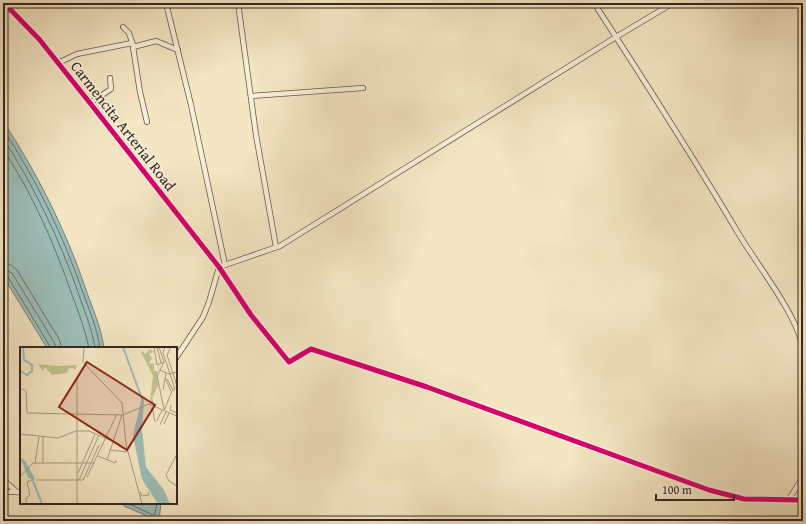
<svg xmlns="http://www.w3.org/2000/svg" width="806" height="524" viewBox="0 0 806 524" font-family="'Gentium Book Plus',serif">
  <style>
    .water { fill: #9cbeb9; stroke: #72827b }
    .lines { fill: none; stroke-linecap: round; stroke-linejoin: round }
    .shore { stroke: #68726c; stroke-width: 1 }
    .minor-casing { stroke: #645748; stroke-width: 6 }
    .minor { stroke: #f8efd8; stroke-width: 4.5 }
    .cycleway-casing { stroke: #f8efd8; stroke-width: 8 }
    .cycleway { stroke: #d6006c; stroke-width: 5 }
    .labels { text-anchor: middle; stroke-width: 3.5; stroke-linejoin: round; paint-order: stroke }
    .street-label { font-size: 15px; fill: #34271f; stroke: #f8efd8 }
    .inset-river { fill: none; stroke: #9cbeb9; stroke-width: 2 }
    .inset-road { fill: none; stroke: #a79a81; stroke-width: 1 }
    .view { fill: #8f2418; fill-opacity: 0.15; stroke: #8f2418; stroke-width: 2 }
    .inset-edge { fill: none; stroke: #34271f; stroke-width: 2 }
  </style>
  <rect width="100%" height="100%" fill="#f4e6c3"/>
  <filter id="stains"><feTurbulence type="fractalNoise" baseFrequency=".005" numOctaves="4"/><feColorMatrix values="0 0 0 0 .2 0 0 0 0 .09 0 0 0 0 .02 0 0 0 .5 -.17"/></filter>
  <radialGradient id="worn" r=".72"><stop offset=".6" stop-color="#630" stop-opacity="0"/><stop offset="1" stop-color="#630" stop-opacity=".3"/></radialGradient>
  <g class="water">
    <path d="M3,121c34,52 62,107 82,166 7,20 16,40 19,61h-57l-44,-72z"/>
    <path d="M122,503h39l-2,18 -35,-15z"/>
  </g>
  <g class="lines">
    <g class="shore">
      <path d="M3,129c33,50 59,104 79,161 7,19 15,38 18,58"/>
      <path d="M3,138c31,48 56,100 75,154 6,18 14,37 17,56"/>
      <path d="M3,149c29,44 51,94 68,143 7,19 14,37 18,56"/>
      <path d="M3,263l8,2 6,5 42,69 3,9"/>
      <path d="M3,269l9,4 42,69 2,6"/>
      <path d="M3,274l5,3 43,71"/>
      <path d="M127,503l26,12 2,-1 2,-11"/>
    </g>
    <defs>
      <g id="minor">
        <path d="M4,3l35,36 51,64 129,164 32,48 38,47 22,-13 116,38 282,103 35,9 59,1"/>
        <path d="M166,3l25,102 34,160"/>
        <path d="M238,3l18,132 20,112"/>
        <path d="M594,3c50,77 99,154 146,233 18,30 58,80 63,113"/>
        <path d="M94,4l26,-1"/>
        <path d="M123,27l6,6 4,12"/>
        <path d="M58,63l19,-9 55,-11"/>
        <path d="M251,96l112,-8"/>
        <path d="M90,103l21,-14 -1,-11"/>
        <path d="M147,122l-7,-30 -7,-45 23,-6 22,9"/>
        <path d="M219,267l61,-21 336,-209 57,-34"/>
        <path d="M176,358l27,-41 6,-15 10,-35"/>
        <path d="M3,480l14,12"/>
        <path d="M3,492h18"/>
        <path d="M789,499l14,-22"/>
      </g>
    </defs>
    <use href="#minor" class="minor-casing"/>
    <use href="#minor" class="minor"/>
    <defs>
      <path id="cycleway" d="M4,3l35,36 51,64 129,164 32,48 38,47 22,-13 116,38 282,103 35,9 59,1"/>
    </defs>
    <use href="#cycleway" class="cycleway-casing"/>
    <use href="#cycleway" class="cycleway"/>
  </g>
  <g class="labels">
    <g class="street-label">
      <text transform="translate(123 126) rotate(52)" y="5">Carmencita Arterial Road</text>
    </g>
  </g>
  <g transform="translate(20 347)">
    <rect width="157" height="157" fill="#f4e6c3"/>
    <path d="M130,2l4,3 -5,2 3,4 -3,5 5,1v7h3l1,15 -6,12 4,9 -6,-6 3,-25 -12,-24 2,-1 2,3zM18,17l20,2 19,-1 -1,4 -7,-1 -2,5 -15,2 -7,-8 -2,4z" fill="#c2c38f"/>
    <path d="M122,50l2,3 -2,30 4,37 18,23 6,14h-12l-16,-25 -9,-43zM0,110l6,5 9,17 -3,1 -4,-3z" fill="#9cbeb9"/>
    <path class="inset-river" d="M103,0l19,52M0,24l7,4 5,-4v-6l-8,-5 -1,-13M12,131l10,26"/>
    <path class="inset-road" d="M64,0l-1,15 39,41 4,41 16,60M134,0l3,18 7,-3M137,0l4,16M139,0l5,15 -7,14 7,33M151,0l-4,8 10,31M140,23l9,4 8,-2M145,31l6,13M147,32l6,11M0,41l6,3 1,22 96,2M143,43l3,-17M151,58l-1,5 7,3M132,60l3,15M144,64l8,-20 3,-2 -12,-36 2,-6M103,68l26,-11 28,12M137,74l5,-11M144,77l5,-11M140,78l6,-13M0,87l38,4 18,-7h13l30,13M89,103l19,2M157,107l-11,21 3,6 8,5M78,109l17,7 1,-3M87,113l15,-45M15,116l4,-26M23,116v-26M58,126l17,-39M0,130l13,-14h62M67,130l30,-63M16,133h47l16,-35M59,133l20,-45M120,145l2,4 7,-1 -1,-3M6,157v-6l4,-3 -3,-13 5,-2M57,157v-124l4,-10 6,-5"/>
    <path class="view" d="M67,15l68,43 -28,45 -68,-43z"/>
    <rect width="157" height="157" class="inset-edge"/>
  </g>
  <rect width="806" height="524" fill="none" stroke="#f4e6c3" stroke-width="16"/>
  <rect x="4" y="4" width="798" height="516" fill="none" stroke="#34271f" stroke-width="2"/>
  <rect x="8" y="8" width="790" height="508" fill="none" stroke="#34271f"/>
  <path d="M656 494v6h78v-6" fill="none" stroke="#34271f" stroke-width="2"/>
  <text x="662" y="494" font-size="12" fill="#34271f" stroke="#f8efd8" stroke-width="3" paint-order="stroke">100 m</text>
  <rect width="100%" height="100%" filter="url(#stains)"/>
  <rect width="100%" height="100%" fill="url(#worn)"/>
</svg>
